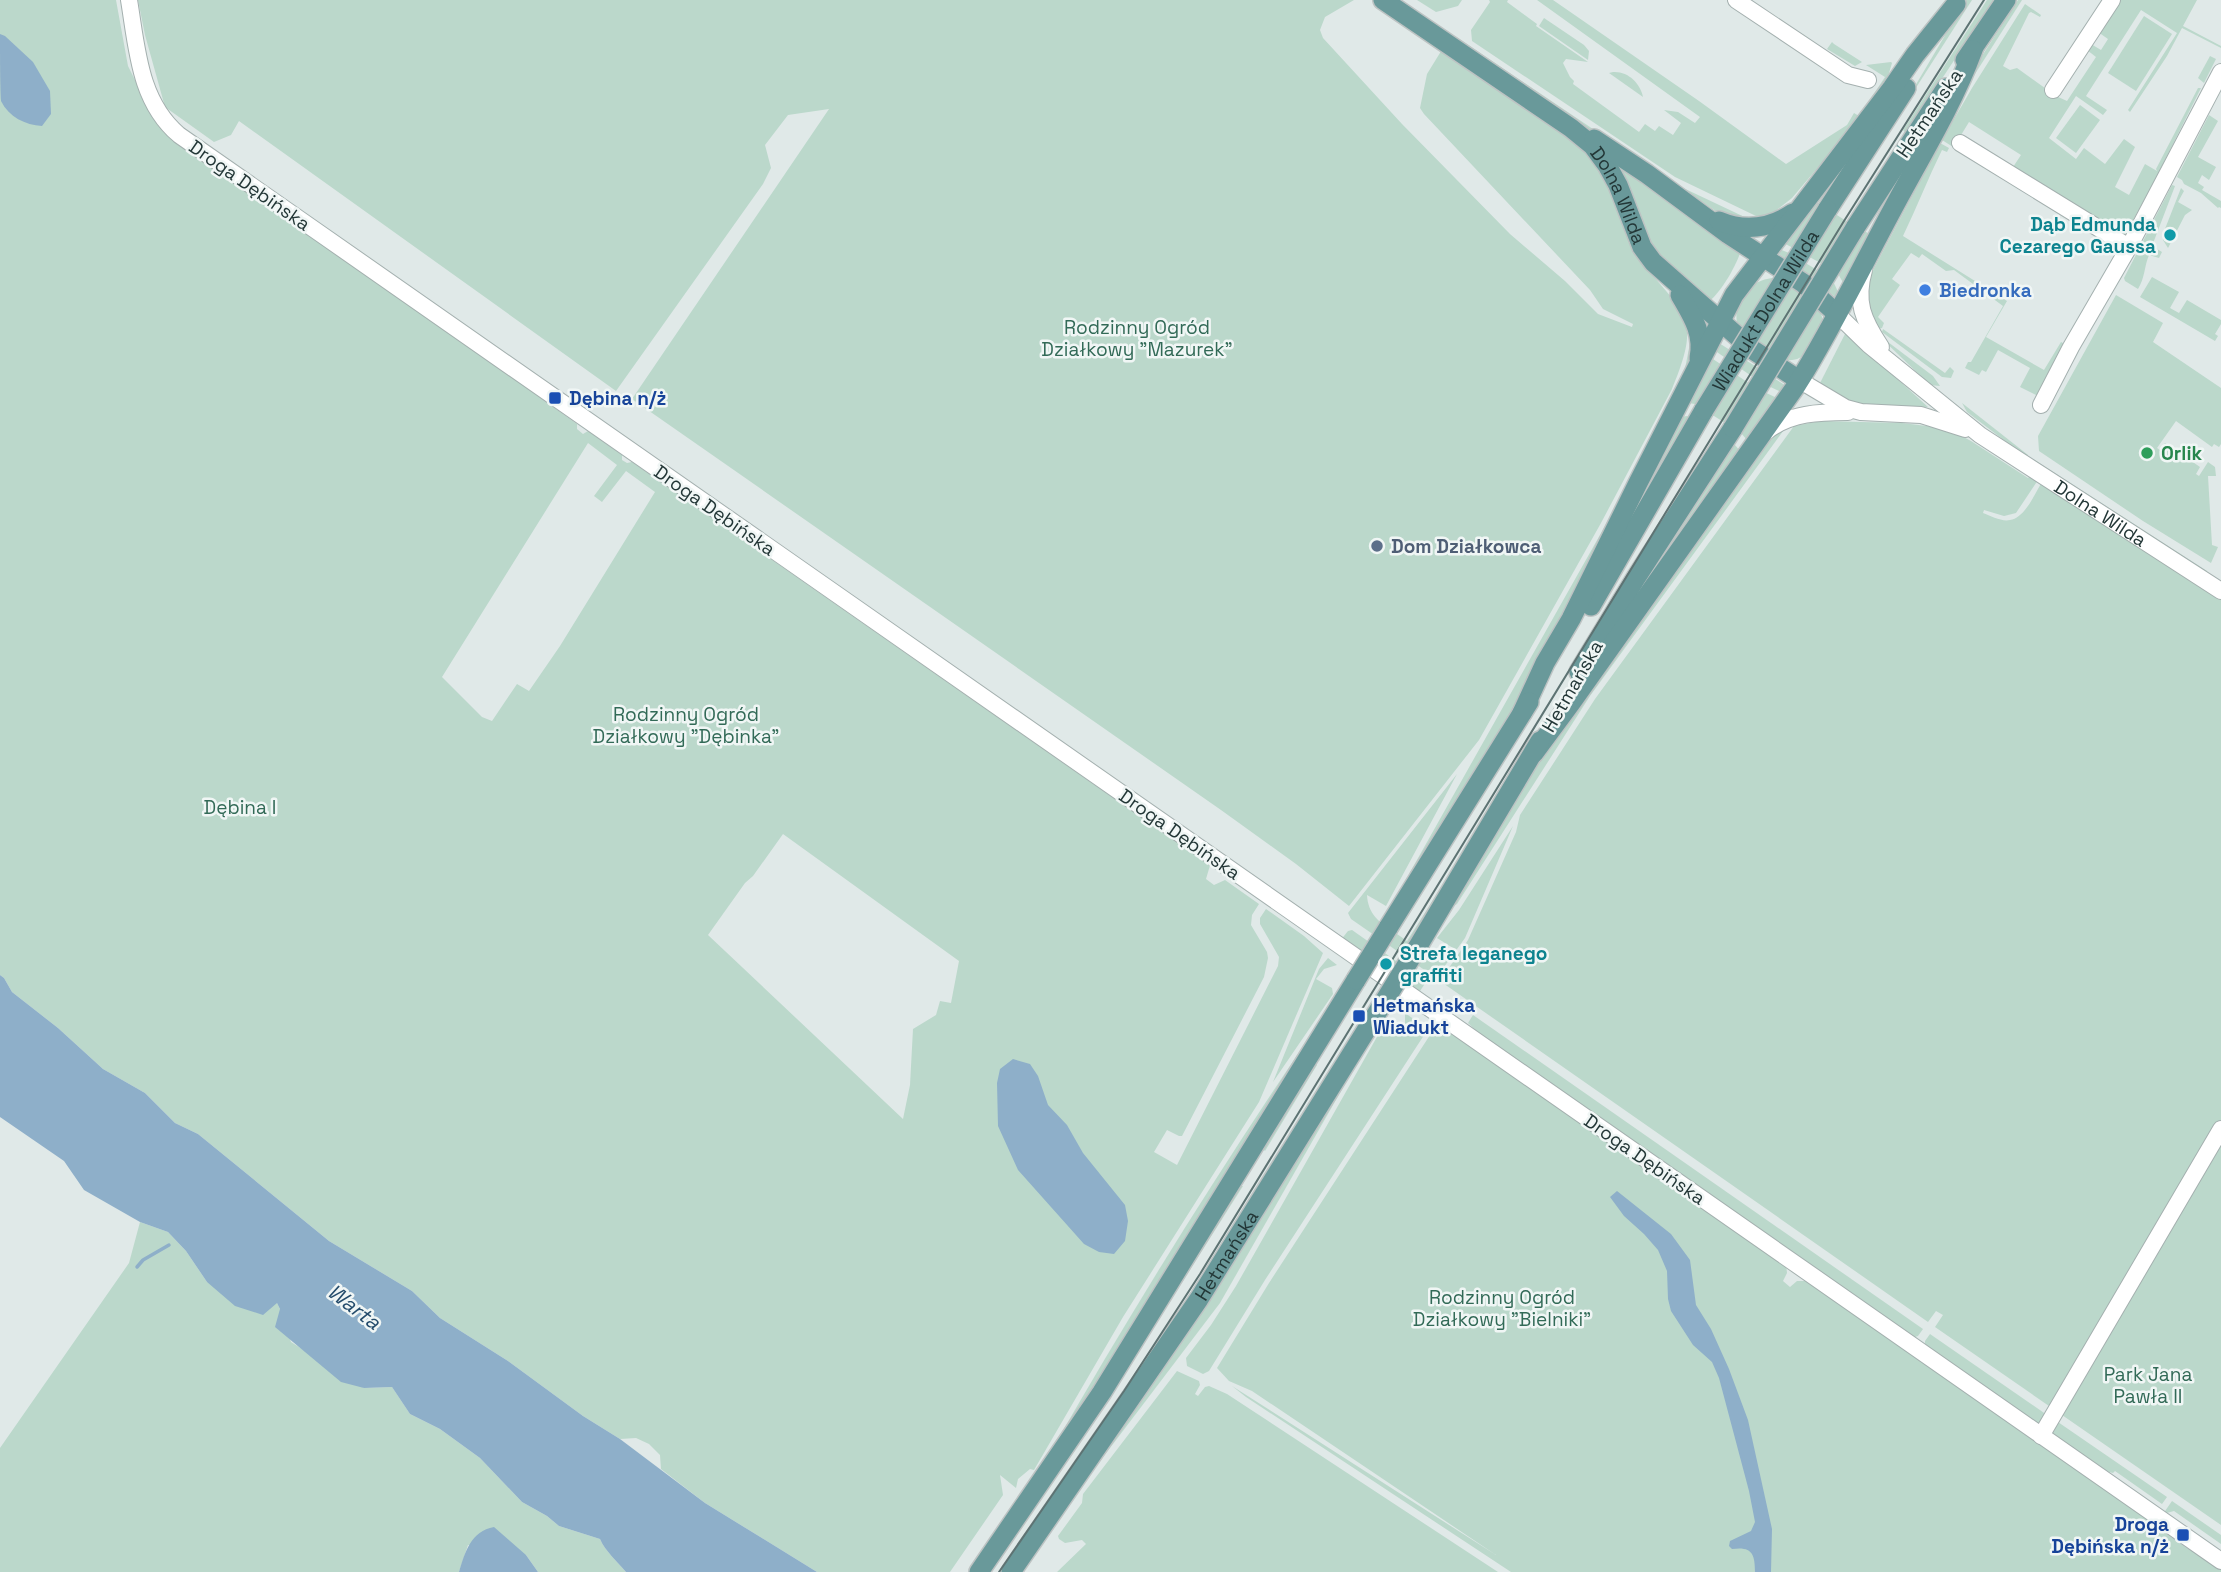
<svg xmlns="http://www.w3.org/2000/svg" width="2221" height="1572" viewBox="0 0 2221 1572" font-family="'Space Grotesk',sans-serif">
  <style>
    .green { fill: #bbd8cb; fill-rule: evenodd }
    .water { fill: #8eafc9 }
    .lines { fill: none; stroke-linecap: round; stroke-linejoin: round }
    .stream { stroke: #8eafc9; stroke-width: 3.5 }
    .minor-casing { stroke: #a4b0af; stroke-width: 18 }
    .major-casing { stroke: #bdc3c3; stroke-width: 22 }
    .minor { stroke: #fff; stroke-width: 16 }
    .major { stroke: #69999a; stroke-width: 19 }
    .tram { stroke: #5d7373; stroke-width: 2 }
    .major-bridge-casing { stroke: #bdc3c3; stroke-width: 22; stroke-linecap: butt }
    .major-bridge { stroke: #69999a; stroke-width: 19 }
    .culture-dot { fill: #0f9aa8; stroke: #f0f6f5; stroke-width: 2.5 }
    .shop-dot { fill: #3f7fe0; stroke: #f0f6f5; stroke-width: 2.5 }
    .transit-dot { fill: #1a4fb4; stroke: #f0f6f5; stroke-width: 2.5 }
    .leisure-dot { fill: #2e9e5b; stroke: #f0f6f5; stroke-width: 2.5 }
    .service-dot { fill: #5c6f8a; stroke: #f0f6f5; stroke-width: 2.5 }
    .labels { text-anchor: middle; stroke-width: 5; stroke-linejoin: round; paint-order: stroke }
    .street-label { font-size: 19px; fill: #233737; stroke: #f0f6f5 }
    .culture-label { font-size: 19px; font-weight: bold; fill: #0d838f; stroke: #f0f6f5; text-anchor: end }
    .shop-label { font-size: 19px; font-weight: bold; fill: #366cbe; stroke: #f0f6f5; text-anchor: start }
    .park-label { font-size: 19px; fill: #326a57; stroke: #f0f6f5 }
    .transit-label { font-size: 19px; font-weight: bold; fill: #164399; stroke: #f0f6f5; text-anchor: start }
    .leisure-label { font-size: 19px; font-weight: bold; fill: #27864d; stroke: #f0f6f5; text-anchor: start }
    .service-label { font-size: 19px; font-weight: bold; fill: #4e5e75; stroke: #f0f6f5; text-anchor: start }
    .water-label { font-size: 21px; font-style: italic; fill: #244c6c; stroke: #f0f6f5 }
  </style>
  <rect width="100%" height="100%" fill="#e0e9e8"/>
  <g class="green">
    <path d="M0,0h116l12,66 21,42 388,283 -2,3 42,30v5l6,5 5,-3 34,24v5l5,3 5,-1 477,333 102,67 -5,17 8,6 11,-5 34,24 -7,11 -1,10 16,27 1,6 -4,19 -82,159h-3l-12,-6 -13,22 23,13 101,-199 1,-9 -19,-33v-6l6,-9 38,27 19,17 -64,149 -136,215 -89,153 -4,-1 -12,10 -2,9 -16,-13 3,20 -53,77h-133l-112,-69 -44,-34 -1,-14 -11,-11 -13,-6 -16,1 -37,-23 -75,-55 -68,-43 -28,-27 -83,-50 -131,-107 -23,-11 -30,-30 -42,-24 -45,-41 -46,-36 -8,-14 -4,-3zM588,443l29,22 -23,31 8,6 24,-31 29,21 -95,154 -31,45 -12,-7 -25,37 -10,-4 -40,-40zM783,834l176,127 -8,42 -11,-2 -4,14 -23,14 -3,56 -7,34 -195,-184 37,-52 8,-7z"/>
    <path d="M138,0h1216l-29,17 -5,13 3,8 79,86 108,110 55,47 33,33 34,13 1,-3 -30,-15 -13,-19 -166,-176 -4,-6 7,-34 16,-26 125,85 26,24 55,114 35,41 8,12 -6,3c5,16 -8,47 -14,62l-71,134 -122,217 -130,166 -53,-42 -75,-54 -589,-411 197,-290 -41,6 -23,30 6,23 -8,16 -147,207 -377,-270 -8,14 -17,7 -49,-35 -20,-72z"/>
    <path d="M1417,0h45l-4,6 -22,6z"/>
    <path d="M1489,0h19l-1,2 30,22 -1,2 52,36 -22,-3 -3,4 7,14 4,4 -1,3 66,48 6,-8 10,7 4,-5 14,9 8,-12 -17,-13 14,2 17,11 5,-6 -163,-117h16l146,101 87,63 61,-39 7,-12 5,3 8,-12 3,2 -78,92 -18,14 -10,4h-8l-81,-39 -203,-136 -1,-11 19,-28z"/>
    <path d="M1966,0h6l-83,130z"/>
    <path d="M1987,0h7l-88,133 -3,-3z"/>
    <path d="M2018,0h4l-54,85 3,-12z"/>
    <path d="M2120,0h77l-14,26 38,20v2l-39,-20 -15,28 -37,56 -2,-2 49,-77 -36,-23 -55,86 21,14 -4,5 -27,-19 -27,42 27,21 8,-11 21,16 19,-25 11,8 -20,40 14,8 16,-31 12,7 -1,-2 42,-81h3l-45,90 -31,57 -114,-65 10,-15 -52,-33 -14,23 22,17 -35,-22 30,-52 53,-84 16,11 -1,2 -9,-5 -2,1 -26,53 7,4 7,-2 39,28 11,5 29,-44 -9,-7 4,-6 10,6 7,-11 -10,-7z"/>
    <path d="M2144,16l28,18 -36,57 -28,-18z"/>
    <path d="M1544,18l40,27 5,6 -1,9 -49,-34z"/>
    <path d="M1455,36l172,116 -24,-11 -145,-98z"/>
    <path d="M1832,42l2,2 28,18 -7,4 -28,-17z"/>
    <path d="M2210,56l6,3 -12,24 -6,-5z"/>
    <path d="M1891,62l1,1 -6,20 -12,17 -3,-2 14,-21 -19,-12z"/>
    <path d="M1613,72c15,-1 27,11 30,25l-34,-24z"/>
    <path d="M2080,105l20,15 -24,33 -20,-15z"/>
    <path d="M2209,115l9,6 -20,36 18,10 -7,13 -7,-5 -4,8 6,4 -2,3 19,11v7l-2,-1 -1,1 -17,-15 -17,-9 -2,-4 -5,-3z"/>
    <path d="M1940,143l9,5 -2,4 -5,-2c-14,28 -25,57 -39,86l104,65 -21,36 58,33 17,-28 6,3 -27,52 -20,-10 10,-19 -32,-18 -12,22 -4,-2 -3,5 -14,-7 3,-6h3l32,-56 -49,-36 -8,1 -24,-17 -3,4 -8,-5 -19,26 8,6 -22,32 6,6 -2,5 -4,1c-10,-18 -11,-35 -7,-55z"/>
    <path d="M1619,167l122,83c-4,15 -21,44 -33,52l-54,-48z"/>
    <path d="M2172,185l3,1 -23,60 10,6 -3,6 -10,-3c-5,12 -4,23 -11,34l-13,-8 -1,-3z"/>
    <path d="M1679,186l74,35 -30,-5z"/>
    <path d="M2181,188l3,3 -6,11 14,8 -7,5 -17,33 -5,-8v-6z"/>
    <path d="M1817,202l46,30 1,-1 6,3 -25,52 -8,-14 -55,-30z"/>
    <path d="M1777,248l12,5 43,26 8,17h-6l-59,-45z"/>
    <path d="M2152,277l27,15 -9,16 9,5 8,-13 34,20v4l-6,10 3,2 -3,5 -75,-44z"/>
    <path d="M1772,278c21,3 48,22 51,43 -5,10 -11,27 -19,34 -22,18 -50,-16 -66,-28 -7,-24 10,-46 34,-49z"/>
    <path d="M2116,295l47,28 -10,19 68,46v56l-2,3 -5,-3 -2,3 -36,-26 -19,27 3,2 5,-7 35,24 -4,7 3,2 9,-14 7,5 1,9h-8l4,69 6,2 -7,16 -68,-42 -104,-70 -1,-15z"/>
    <path d="M1883,329l62,44 5,-6 4,4 -3,7 -9,-1 -60,-45z"/>
    <path d="M1846,332l82,75 -71,-2 -38,-20z"/>
    <path d="M1876,333l57,43 7,10 -10,-1z"/>
    <path d="M1719,343l64,41 2,2 -2,7 -23,-11 -46,-32z"/>
    <path d="M1689,348h5l-2,12 -168,333 -112,182 -3,-1 196,-348 79,-152z"/>
    <path d="M1710,357l46,31 23,11 -32,41 -6,-7 -46,-29 -7,-1z"/>
    <path d="M1962,403l66,52 -2,2 -59,-45z"/>
    <path d="M1687,416l5,3 -58,103 1,-20 46,-85z"/>
    <path d="M1821,421l81,2 33,4 23,7 13,7 57,37 3,-3 7,5 -22,33 -12,3 -20,-6 -1,3c8,3 19,9 27,7 15,-2 25,-27 32,-38l179,116v927l-286,-198 8,-12 -7,-4 -8,11 -488,-341 28,-41 48,-108 4,-17 75,-116 199,-273z"/>
    <path d="M1789,423l-199,273 -133,208 -8,5 109,-179 209,-292z"/>
    <path d="M1731,443l4,2 5,6 -130,185z"/>
    <path d="M2033,459l174,112 -2,2 -173,-112z"/>
    <path d="M1457,774l-71,132 -19,-11c1,19 12,27 27,37l60,-95 2,1 -59,96 10,7 61,-96 -57,98c15,10 27,19 42,5l-16,-10 22,-28 54,-84 -48,112 -29,40 -85,-59 -3,-6z"/>
    <path d="M1352,930l74,52 -8,12 -78,-53 8,-10z"/>
    <path d="M1328,958l9,7 -13,4 -8,10 16,9 1,6 -60,88 46,-113z"/>
    <path d="M1332,1004l-218,356 -63,91c88,-153 181,-302 281,-447z"/>
    <path d="M1405,1013l23,16 -163,251 -56,91 -6,3 -16,-8 -1,-8 25,-33 25,-39 146,-258 5,-1 13,8 5,-11z"/>
    <path d="M1473,1015l450,314 -5,7 -6,2 -419,-291 -25,-24z"/>
    <path d="M1440,1025l346,239 1,9 -4,8 7,6 7,-6h10l345,238 -2,3 38,27 3,-2 30,20v5h-710l-265,-175 -14,-11 264,169 -244,-164 -23,-10 -12,-13 52,-85 163,-251 6,4 -5,-5z"/>
    <path d="M1373,1035l-153,268 -132,174z"/>
    <path d="M1316,1057l4,4 -4,-2 -2,4 3,2 -52,86 -3,-3z"/>
    <path d="M1239,1186h4l-138,218z"/>
    <path d="M140,1222l28,10 18,19 21,31 70,21 3,6 11,33 73,46 28,-1 18,27 30,15 40,29 42,44 25,14 12,10 41,13c5,12 17,22 26,33h-88l-12,-17 -58,-10 -9,27h-459v-124l129,-185z"/>
    <path d="M1930,1334l117,81 -8,12 -114,-80v-6z"/>
    <path d="M1177,1371l22,10 1,4 -5,9 3,2 7,-9 4,-1 18,8 271,178h-441l29,-28 -4,-4 -17,3 -6,-4 -1,-3 24,-33 1,-9z"/>
    <path d="M2055,1420l112,77 -5,7 -47,-33 -2,2 -18,-5 -43,-31 -2,-9z"/>
    <path d="M2172,1501l49,34v9l-47,-33 -11,3z"/>
  </g>
  <g class="water">
    <path d="M0,34l5,2 28,26 17,29 1,23 -9,12c-17,-1 -33,-9 -41,-25 -1,-9 -1,-54 -1,-67z"/>
    <path d="M0,975l4,3 8,14 46,36 45,41 42,24 30,30 23,11 131,107 83,50 28,27 68,43 75,55 37,23 85,64 112,69h-191c-9,-11 -21,-21 -26,-33l-41,-13 -12,-10 -25,-14 -42,-44 -40,-29 -30,-15 -18,-27 -28,1 -23,-6 -66,-55 5,-18 -3,-6 -14,12 -28,-9 -28,-24 -21,-31 -18,-19 -28,-10 -56,-32 -20,-29 -64,-44z"/>
    <path d="M1013,1059l17,5 8,12 10,29 19,20 16,28 42,52 3,16 -3,20 -11,13 -15,-2 -15,-8 -66,-74 -20,-44 -1,-43 3,-14z"/>
    <path d="M1617,1191l54,43 19,26 6,45 15,24 18,40 19,51 24,109 -1,43h-16c0,-18 -3,-26 -23,-23l-3,-3 1,-5 21,-10 4,-9 -6,-31 -30,-113 -7,-16 -19,-17 -22,-34 -3,-12 -1,-28 -9,-21 -14,-16 -20,-18 -14,-19z"/>
    <path d="M494,1527l32,28 12,17h-79c6,-20 12,-41 35,-45z"/>
  </g>
  <g class="lines">
    <path class="stream" d="M137,1267l6,-7 26,-15"/>
    <defs>
      <g id="minor">
        <path d="M129,0c8,48 10,101 50,135l2042,1426"/>
        <path d="M1736,0l112,75 20,5"/>
        <path d="M2053,90l59,-90"/>
        <path d="M1960,143l169,104"/>
        <path d="M1864,270c-9,32 -1,50 17,77"/>
        <path id="s1" d="M1837,314l32,31 111,90 241,156"/>
        <path d="M1799,380l47,28 15,4 60,3 44,14"/>
        <path d="M2041,405l30,-58 58,-100 92,-175"/>
        <path d="M1767,431c24,-18 52,-19 81,-19"/>
        <path d="M2041,1436l180,-307"/>
      </g>
      <g id="major">
        <path id="s2" d="M1383,0l188,128 22,18 14,19 11,20 24,62 11,15 100,88 46,30"/>
        <path d="M1965,60l41,-60"/>
        <path d="M1594,139l53,35 81,60 75,49 34,31"/>
        <path d="M1827,210l79,-122"/>
        <path d="M1719,221c26,11 50,8 74,-8"/>
        <path d="M1855,228l91,-140"/>
        <path d="M1680,295c12,21 24,38 19,63"/>
        <path d="M1591,606l113,-196"/>
        <path d="M1579,672l57,-94 97,-150"/>
        <path d="M1522,713l23,-50 26,-44 67,-136 96,-188 158,-207 23,-33 41,-51"/>
        <path d="M1534,753l37,-50 225,-317c37,-59 67,-122 100,-183 27,-50 57,-99 77,-153"/>
        <path d="M1388,928l141,-226"/>
        <path d="M1417,948l123,-207"/>
        <path d="M979,1572l123,-180 254,-412"/>
        <path id="s3" d="M1011,1572l188,-273 186,-299"/>
      </g>
    </defs>
    <use href="#minor" class="minor-casing"/>
    <use href="#major" class="major-casing"/>
    <use href="#minor" class="minor"/>
    <use href="#major" class="major"/>
    <path class="tram" d="M999,1572l125,-181 76,-117 644,-1053 140,-221"/>
    <defs>
      <g id="major-bridge">
        <path id="s4" d="M1704,410l123,-200"/>
        <path d="M1733,428l122,-200"/>
        <path d="M1356,980l32,-52"/>
        <path d="M1385,1000l32,-52"/>
      </g>
    </defs>
    <use href="#major-bridge" class="major-bridge-casing"/>
    <use href="#major-bridge" class="major-bridge"/>
  </g>
  <g class="culture-dot">
    <circle cx="2170" cy="235" r="7"/>
    <circle cx="1386" cy="964" r="7"/>
  </g>
  <circle class="shop-dot" cx="1925" cy="290" r="7"/>
  <g class="transit-dot">
    <rect x="548" y="391" width="14" height="14" rx="3.5"/>
    <rect x="1352" y="1009" width="14" height="14" rx="3.5"/>
    <rect x="2176" y="1528" width="14" height="14" rx="3.5"/>
  </g>
  <circle class="leisure-dot" cx="2147" cy="453" r="7"/>
  <circle class="service-dot" cx="1377" cy="546" r="7"/>
  <g class="labels">
    <g class="street-label">
      <text transform="translate(1929 113) rotate(-56)" y="7">Hetmańska</text>
      <text transform="translate(250 185) rotate(35)" y="7">Droga Dębińska</text>
      <text dy="7" stroke="none"><textPath href="#s2" startOffset="312">Dolna Wilda</textPath></text>
      <text dy="7" stroke="none"><textPath href="#s4" startOffset="117">Wiadukt Dolna Wilda</textPath></text>
      <text transform="translate(715 510) rotate(35)" y="7">Droga Dębińska</text>
      <text dy="7" stroke="none"><textPath href="#s1" startOffset="331">Dolna Wilda</textPath></text>
      <text transform="translate(1572 686) rotate(-60)" y="7">Hetmańska</text>
      <text transform="translate(1180 834) rotate(35)" y="7">Droga Dębińska</text>
      <text transform="translate(1645 1159) rotate(35)" y="7">Droga Dębińska</text>
      <text dy="7" stroke="none"><textPath href="#s3" startOffset="383">Hetmańska</textPath></text>
    </g>
    <g class="culture-label">
      <text x="2156" y="231">Dąb Edmunda<tspan x="2156" dy="22">Cezarego Gaussa</tspan></text>
      <text x="1400" y="960" text-anchor="start">Strefa leganego<tspan x="1400" dy="22">graffiti</tspan></text>
    </g>
    <g class="shop-label">
      <text x="1939" y="297">Biedronka</text>
    </g>
    <g class="park-label">
      <text x="1137" y="334">Rodzinny Ogród<tspan x="1137" dy="22">Działkowy "Mazurek"</tspan></text>
      <text x="686" y="721">Rodzinny Ogród<tspan x="686" dy="22">Działkowy "Dębinka"</tspan></text>
      <text x="240" y="814">Dębina I</text>
      <text x="1502" y="1304">Rodzinny Ogród<tspan x="1502" dy="22">Działkowy "Bielniki"</tspan></text>
      <text x="2148" y="1381">Park Jana<tspan x="2148" dy="22">Pawła II</tspan></text>
    </g>
    <g class="transit-label">
      <text x="569" y="405">Dębina n/ż</text>
      <text x="1373" y="1012">Hetmańska<tspan x="1373" dy="22">Wiadukt</tspan></text>
      <text x="2169" y="1531" text-anchor="end">Droga<tspan x="2169" dy="22">Dębińska n/ż</tspan></text>
    </g>
    <g class="leisure-label">
      <text x="2161" y="460">Orlik</text>
    </g>
    <g class="service-label">
      <text x="1391" y="553">Dom Działkowca</text>
    </g>
    <g class="water-label">
      <text transform="translate(354 1307) rotate(37)" y="7">Warta</text>
    </g>
  </g>
</svg>
